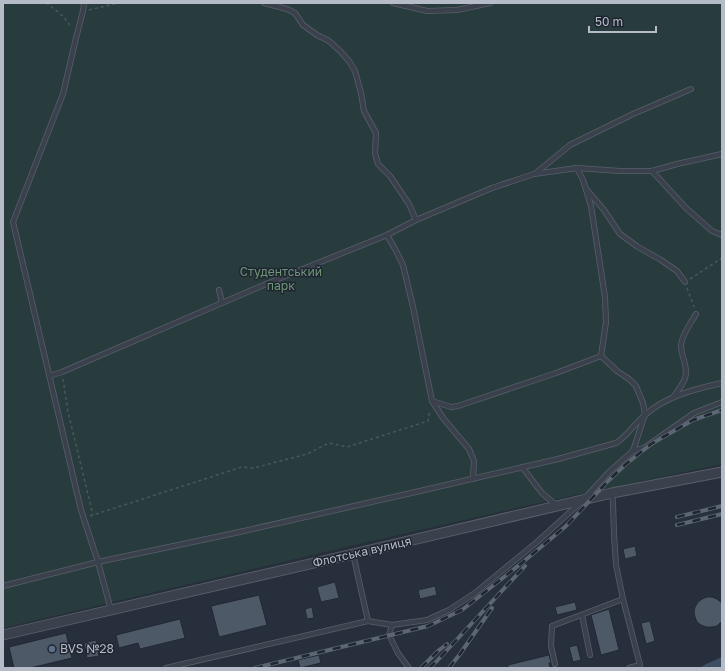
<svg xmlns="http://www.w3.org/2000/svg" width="725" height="671" viewBox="0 0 725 671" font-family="'Golos Text',sans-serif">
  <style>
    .green { fill: #293c3d }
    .water { fill: #3d4d62 }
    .building { fill: #4e5967; stroke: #212833 }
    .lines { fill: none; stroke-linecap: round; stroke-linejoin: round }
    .service-casing { stroke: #585f6a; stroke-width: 6 }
    .minor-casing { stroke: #585f6a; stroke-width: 11 }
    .path { stroke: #48595b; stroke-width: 1.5; stroke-dasharray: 3 3; stroke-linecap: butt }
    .service { stroke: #3a414c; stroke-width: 4.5 }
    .minor { stroke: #3a414c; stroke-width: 9 }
    .rail-casing { stroke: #5c6572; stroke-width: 4 }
    .rail { stroke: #1f2631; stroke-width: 2.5; stroke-dasharray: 8; stroke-linecap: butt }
    .service-dot { fill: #5c6f8a; stroke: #1f2631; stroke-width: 1.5 }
    .labels { text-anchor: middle; stroke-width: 3; stroke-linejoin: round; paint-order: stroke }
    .park-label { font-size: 12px; fill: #6f9577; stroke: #1f2631 }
    .street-label { font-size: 12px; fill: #b5bcc7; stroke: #1f2631 }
    .poi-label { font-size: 12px; fill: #b5bcc7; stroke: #1f2631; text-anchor: start }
  </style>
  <rect width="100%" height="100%" fill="#262f3b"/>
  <path class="green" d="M3,3h719v461l-184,39 -188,43 -347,82z"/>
  <path class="water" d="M722,657v11h-22l6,-4z"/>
  <g class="building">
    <path d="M635,546l2,10 -12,3 -2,-10z"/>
    <path d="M335,582l4,16 -18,4 -4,-15z"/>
    <path d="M435,586l2,9 -17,4 -2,-9z"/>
    <path d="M259,595l8,30 -48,12 -8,-31z"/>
    <path d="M707,597h5l5,2 5,4v18l-5,5 -5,1h-6l-5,-2 -4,-3 -2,-5 -1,-5 1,-5 3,-5 4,-3z"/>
    <path d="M575,602l2,8 -20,5 -2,-8z"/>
    <path d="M312,607l2,11 -7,1 -2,-10z"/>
    <path d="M609,609l10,41 -18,5 -10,-40z"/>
    <path d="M180,619l5,19 -45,11 -2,-6 -19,5 -3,-13z"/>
    <path d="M650,621l5,20 -9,3 -5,-21z"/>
    <path d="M66,633l6,25 -42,10h-16l-5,-21z"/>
    <path d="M96,640l3,16 -12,2 -3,-15z"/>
    <path d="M577,645l4,15 -8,2 -4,-15z"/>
    <path d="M319,655l2,8 -21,5 -2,-8z"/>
    <path d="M549,655l2,8h-2l1,5h-42v-3z"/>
  </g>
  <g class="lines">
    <defs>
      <g id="service">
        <path d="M84,3l-1,8 -7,27 -13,56 -50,128 68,288 17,52 13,48"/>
        <path d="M264,3l23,6 8,4 8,12 14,10 12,6 11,10 9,10 6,10 6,22 3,18 12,22 -1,20 3,11 12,12 19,28 7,16"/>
        <path d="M393,3l34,8 30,-1 33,-7"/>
        <path d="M577,168l6,12 8,26 14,91 1,25 -5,34 16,15 12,8 7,7 7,17 2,11 -12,37 -24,21 -23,25"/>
        <path d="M652,171l34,37 26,23 10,4"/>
        <path d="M536,173l34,-28 63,-31 58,-25"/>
        <path d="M587,190l17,20 16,24 18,13 23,13 16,11 8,11"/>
        <path d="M387,235l8,14 8,16 10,42 19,94 11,17 26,31 5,12 -1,18"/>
        <path d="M219,290l3,13"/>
        <path d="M49,376l13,-4 204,-88 121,-49 29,-15 76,-32 42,-14 43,-6 43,3h32l25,-7 45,-10"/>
        <path d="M674,396c10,-14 15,-18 10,-36 -2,-5 -3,-10 -3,-15 1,-11 10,-22 15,-31"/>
        <path d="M432,401l19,6 7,-1 98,-33 45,-17"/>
        <path d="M633,451l11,-3 50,-35 28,-11"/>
        <path d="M522,467l20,26 15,13"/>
        <path d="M612,493l1,10 1,31 2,31 7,34 17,66 -11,3"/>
        <path d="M3,586l95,-24 137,-29 185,-42 138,-32 58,-16c11,-7 19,-20 29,-28 21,-19 50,-26 77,-32"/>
        <path d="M582,615l8,40"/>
        <path d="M368,621l24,4 35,-5 22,-10 26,-17 62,-51 44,-40"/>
        <path d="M392,625l-3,10 9,18 11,15"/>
        <path d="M555,664l-4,-18 1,-20 71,-27"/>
        <path d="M166,668l202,-47 -15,-67"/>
      </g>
      <path id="minor" d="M3,635l350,-81 259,-61 110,-21"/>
    </defs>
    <use href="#service" class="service-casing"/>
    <use href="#minor" class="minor-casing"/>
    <g class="path">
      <path d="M46,3c10,7 20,14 25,25"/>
      <path d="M89,10l29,-7"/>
      <path d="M690,279l32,-21"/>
      <path d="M687,288l7,19"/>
      <path d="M63,379l5,33 25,103"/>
      <path d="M90,516l152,-49 12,1 53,-14 22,-11 18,4 81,-26 2,-11"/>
    </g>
    <use href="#service" class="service"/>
    <use href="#minor" class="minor"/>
    <defs>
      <g id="rail">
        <path d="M677,517l45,-11"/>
        <path d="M677,525l45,-11"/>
        <path d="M255,668l173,-42 34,-16 61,-48 43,-36 42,-45 18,-17 25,-20 42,-24 29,-10"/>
        <path d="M421,668l17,-17 9,-7"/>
        <path d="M429,668l7,-6 89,-96"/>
        <path d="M449,668l11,-14 32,-46"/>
      </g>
    </defs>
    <use href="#rail" class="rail-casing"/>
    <use href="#rail" class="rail"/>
  </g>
  <circle class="service-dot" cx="52" cy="649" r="4"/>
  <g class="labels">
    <g class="park-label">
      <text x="281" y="276">Студентський<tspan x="281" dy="14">парк</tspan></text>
    </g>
    <g class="street-label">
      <text transform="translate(362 552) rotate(-13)" y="4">Флотська вулиця</text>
    </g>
    <g class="poi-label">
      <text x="60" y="653">BVS №28</text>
    </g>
  </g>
  <rect width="725" height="671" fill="none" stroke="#b5bcc7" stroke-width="8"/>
  <path d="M589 26v6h67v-6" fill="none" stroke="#b5bcc7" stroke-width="2"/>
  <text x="595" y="26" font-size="12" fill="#b5bcc7" stroke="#1f2631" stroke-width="3" paint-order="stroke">50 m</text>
</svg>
